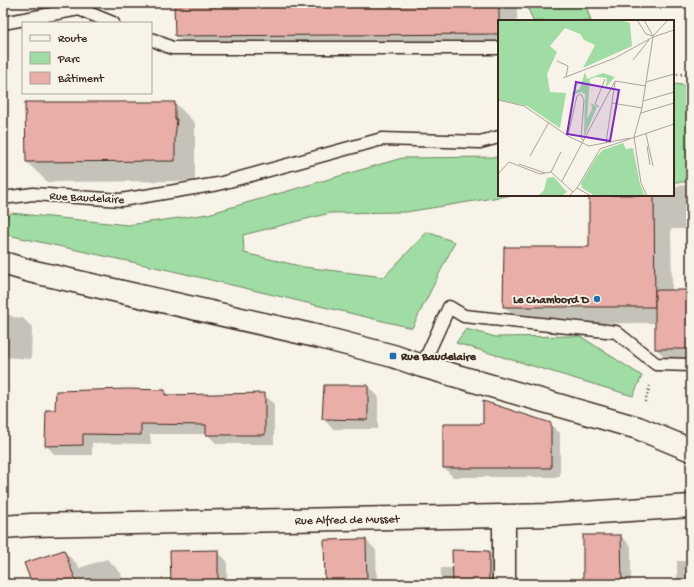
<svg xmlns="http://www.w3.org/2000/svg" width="694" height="587" viewBox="0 0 694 587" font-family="'Gochi Hand',sans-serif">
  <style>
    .green { fill: #a0dda4; stroke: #6e8461 }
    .shadow { fill: #0003 }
    .building { fill: #e9aea8; stroke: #3b2a1e }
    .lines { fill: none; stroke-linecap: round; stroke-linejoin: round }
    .lane-casing { stroke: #3b2a1e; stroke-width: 15 }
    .street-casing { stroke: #3b2a1e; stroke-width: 25 }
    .path { stroke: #3b2a1e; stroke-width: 2.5; stroke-dasharray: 1 3; stroke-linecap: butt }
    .lane { stroke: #f7f3e8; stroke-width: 12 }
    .street { stroke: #f7f3e8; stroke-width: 22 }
    .poi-dot { fill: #1f6fb2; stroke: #f7f3e8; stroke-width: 1.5 }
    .labels { text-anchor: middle; stroke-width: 3.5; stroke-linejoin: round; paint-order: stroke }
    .street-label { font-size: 12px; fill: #3b2a1e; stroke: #f7f3e8 }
    .poi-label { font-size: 12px; font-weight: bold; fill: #3b2a1e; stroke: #f7f3e8; text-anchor: end }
    .inset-road { fill: none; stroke: #aca397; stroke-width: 1 }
    .view { fill: #7b2cbf; fill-opacity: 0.15; stroke: #7b2cbf; stroke-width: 2 }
    .inset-edge { fill: none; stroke: #3b2a1e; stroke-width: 2 }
  </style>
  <rect width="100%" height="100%" fill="#f7f3e8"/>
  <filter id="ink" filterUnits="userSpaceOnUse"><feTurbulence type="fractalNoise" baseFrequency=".025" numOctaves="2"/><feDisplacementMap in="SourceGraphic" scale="8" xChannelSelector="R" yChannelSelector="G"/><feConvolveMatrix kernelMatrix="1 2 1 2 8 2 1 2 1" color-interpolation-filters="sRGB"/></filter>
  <g filter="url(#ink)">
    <g class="green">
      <path d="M526,3h59l6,18h-58z"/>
      <path d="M673,84l18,2v96h-18z"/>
      <path d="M499,157v38h13l-106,17 -76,1 -87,22 1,18 60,14 80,10 43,-45 28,10 -43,86 -239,-57 -170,-37v-15l8,-6 117,12 80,-11 194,-56z"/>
      <path d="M466,329l30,8 84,-1 62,40 -9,20 -177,-53z"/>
    </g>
    <g class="shadow">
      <path d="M175,3h342v18h-18v28l-308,1 -15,-15z"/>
      <path d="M175,103l20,20v58l-148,1 -20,-20z"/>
      <path d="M691,185v44h-20l1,62h19v78h-14l-21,-20v-26l-135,1 -17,-18 86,-58v-53h83v-9z"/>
      <path d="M3,314l7,1 3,2 10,1 9,9 -1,32 -28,-2z"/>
      <path d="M368,386l10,10v33h-45l-10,-10z"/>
      <path d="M165,391l4,5 95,-2 10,10v40h-57l-10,-10h-57l1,10 -59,-1v12h-37l-9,-10 10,-34z"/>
      <path d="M550,424l10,9v44h-107l-9,-9z"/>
      <path d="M621,536l10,10v38h-47z"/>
      <path d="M366,540l10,10 1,34h-51z"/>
      <path d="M64,551l14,14 1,3 28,-9 14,14 2,11h-90z"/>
      <path d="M217,551l10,10v23h-55z"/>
      <path d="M489,552l10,10v22h-58v-16h12z"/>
      <rect x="677" y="561" width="14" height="23"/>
    </g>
    <g class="building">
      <path d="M174,3h325v31l-324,2z"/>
      <path d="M25,102h150v17h2l-2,18v24l-149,1z"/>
      <path d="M589,195h65l1,112h-152l1,-60h85z"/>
      <rect x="655" y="290" width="36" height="59"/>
      <path d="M324,385h44v35l-46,-1z"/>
      <path d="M128,389l37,1v5l100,-2v42h-59v-10l-65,-1v11l-58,-1v11l-38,1 1,-36h9l1,-19z"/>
      <path d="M483,401l68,22v45h-108v-44h40z"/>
      <path d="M583,535h38l1,49h-39z"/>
      <path d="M366,539l1,45h-42l-1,-44z"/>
      <path d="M64,550l13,34h-45l-8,-21z"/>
      <path d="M218,550v34h-47l-1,-33z"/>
      <path d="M452,550l37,1v33h-36z"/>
    </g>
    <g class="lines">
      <defs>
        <g id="lane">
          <path d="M3,23l76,-14 34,14"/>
          <path d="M151,39l21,9h327"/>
          <path d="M3,198l30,-4 88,6 97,-16 164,-45 98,3 19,-5"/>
          <path d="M422,366l27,-59 15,9 152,16 40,32 35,1"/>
        </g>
        <g id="street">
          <path d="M3,263l27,8 290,66 73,19 29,10 216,62 53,22"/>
          <path d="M504,516v68"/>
          <path d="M3,527l28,-2 522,-10 138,-9"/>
        </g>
      </defs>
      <use href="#lane" class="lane-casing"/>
      <use href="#street" class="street-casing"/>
      <g class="path">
        <path d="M673,74l18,1"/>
        <path d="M645,402l5,-16"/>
      </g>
      <use href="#lane" class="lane"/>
      <use href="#street" class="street"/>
    </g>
  </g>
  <g class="poi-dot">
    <circle cx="597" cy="299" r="4"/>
    <rect x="389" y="352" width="8" height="8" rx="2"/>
  </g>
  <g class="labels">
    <g class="street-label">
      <text transform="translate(87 197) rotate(3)" y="4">Rue Baudelaire</text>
      <text transform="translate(347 519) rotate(-1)" y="4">Rue Alfred de Musset</text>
    </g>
    <g class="poi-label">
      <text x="589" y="303">Le Chambord D</text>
      <text x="401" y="360" text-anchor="start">Rue Baudelaire</text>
    </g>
  </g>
  <g transform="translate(498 20)">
    <rect width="176" height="176" fill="#f7f3e8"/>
    <path d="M0,0h123l9,3 2,23 -49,22 12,-23 -11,-5 -4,-6 -15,-6 -15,18 7,6 -10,22 3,18 16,1 -6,35 -33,-22 -29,-6zM87,52l2,7 16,-6 12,4 -9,10 1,-9 -11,-1 -6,2 -3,40 5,-10 -1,-6 6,4 -13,30 1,-43 -4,-2 -9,3 1,-4 7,-2zM125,123l3,6 7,-1 7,36 5,12h-50l-13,-8 -1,-5 16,-27 6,-6zM56,157l13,15 -5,4h-24l6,-6 3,-12z" fill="#a0dda4"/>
    <path class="inset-road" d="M139,0l9,14 7,2M146,0l9,16 15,-16M135,40l16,-20M59,41l11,5 -2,11M65,58l52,-20 38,-21M117,61l31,5M148,62l28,-8M0,80l26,6 44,30 21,10 41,-8M145,81l31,-9M114,83l30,5M101,87l-4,-3 10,-25M143,93l33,-10M148,114l7,32M70,115l9,-39 4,-2 3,6 -3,38 3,3M136,117l7,46 6,13M136,117l8,-29 11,-71 21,-7M108,123l9,-61M149,126l3,19M32,136l19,-34M21,144l26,9M53,152l22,20M53,152l10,-20M0,154l11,-12 31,12 11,-2M64,161l53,-100M79,168l14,8M71,176l8,-8 23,-39 74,-25"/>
    <path class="view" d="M78,62l43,8 -9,51 -43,-7z"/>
    <rect width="176" height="176" class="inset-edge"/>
  </g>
  <rect width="694" height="587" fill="none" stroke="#f7f3e8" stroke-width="16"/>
  <rect x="8" y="8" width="678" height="571" fill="none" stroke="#3b2a1e" stroke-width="1.5" filter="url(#ink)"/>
  <rect x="22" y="22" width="130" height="72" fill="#f7f3e8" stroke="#aca397"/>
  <rect x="30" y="35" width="20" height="6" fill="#f7f3e8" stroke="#aca397"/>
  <text x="58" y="42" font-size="12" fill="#3b2a1e">Route</text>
  <rect x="30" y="52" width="20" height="12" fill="#a0dda4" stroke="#aca397"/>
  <text x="58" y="62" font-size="12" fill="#3b2a1e">Parc</text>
  <rect x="30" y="72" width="20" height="12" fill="#e9aea8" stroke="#aca397"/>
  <text x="58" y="82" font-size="12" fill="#3b2a1e">Bâtiment</text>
</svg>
